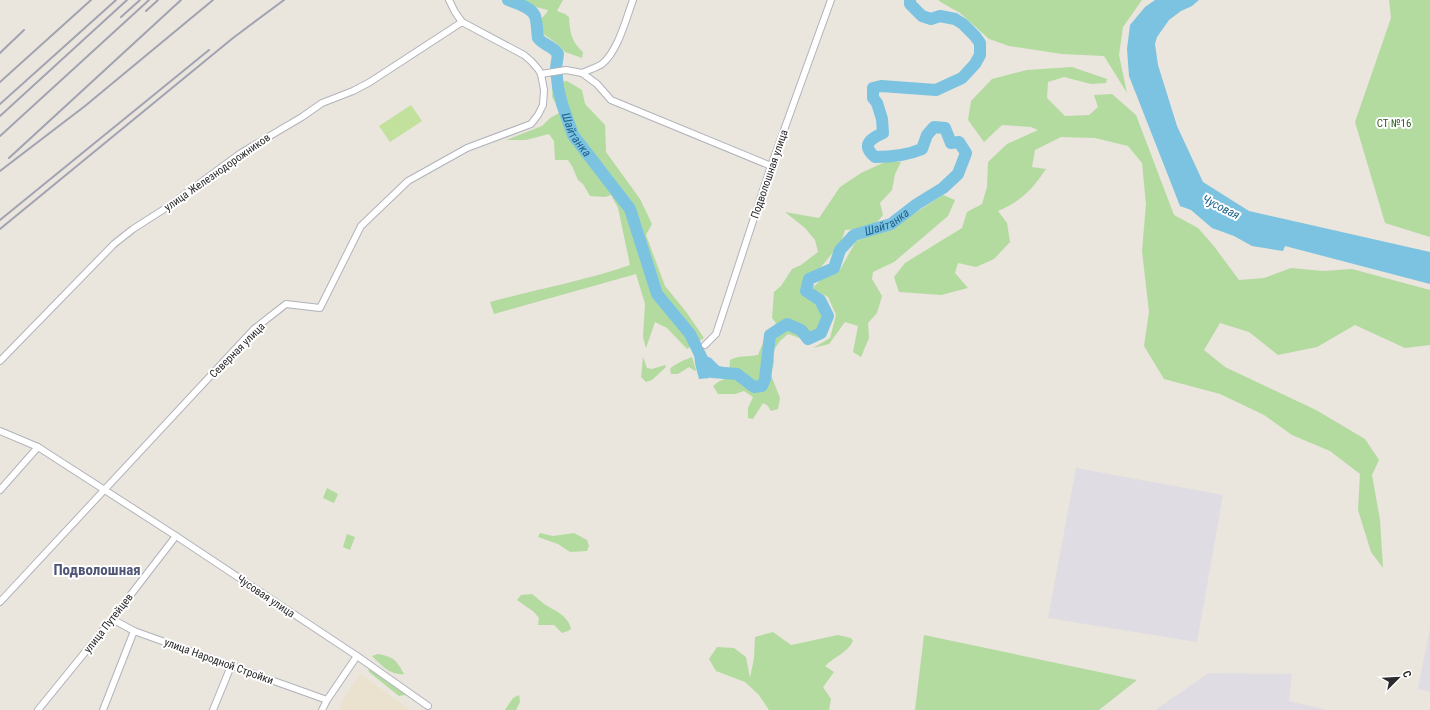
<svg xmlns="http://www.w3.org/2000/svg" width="1430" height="710" viewBox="0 0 1430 710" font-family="'Roboto Condensed',sans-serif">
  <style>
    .industrial { fill: #dfdde3 }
    .education { fill: #eae2cf }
    .green { fill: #b3dba0 }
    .pitch { fill: #c2e19d }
    .water { fill: #7cc3e1 }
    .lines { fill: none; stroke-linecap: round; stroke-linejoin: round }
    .river { stroke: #7cc3e1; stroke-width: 12 }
    .minor-casing { stroke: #b1b3bc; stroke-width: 8 }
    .minor { stroke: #fff; stroke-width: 6 }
    .rail { stroke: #a1a3b2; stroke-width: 2 }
    .labels { text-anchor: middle; stroke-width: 4; stroke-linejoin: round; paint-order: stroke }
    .park-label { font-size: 11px; fill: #2d5f22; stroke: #fff }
    .street-label { font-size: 11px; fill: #2a2a2a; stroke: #fff }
    .water-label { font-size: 12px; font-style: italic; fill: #1d628b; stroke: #fff }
    .district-label { font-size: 15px; font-weight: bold; fill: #4f5575; stroke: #fff }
  </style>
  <rect width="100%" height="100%" fill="#eae5dd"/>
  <g class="industrial">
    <path d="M1076,468l147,27 -26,147 -149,-24z"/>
    <path d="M1430,628v64l-12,-3z"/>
    <path d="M1209,673l83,1 -3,27 38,9h-172z"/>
  </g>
  <path class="education" d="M360,674l50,36h-71l4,-10z"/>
  <g class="green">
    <path d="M520,0h43l-6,11 8,3 4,3c1,16 2,24 14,35l-1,6 -17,-6 -9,-9 -14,-10 -4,-10c3,-5 8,-8 10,-13l-17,-4z"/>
    <path d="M939,0h203l-19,27 -4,28 8,38 -23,-37 -42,-2 -53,-8 -20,-7 -29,-26 -21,-12z"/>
    <path d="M1389,0h41v237l-45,-14 -30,-101 36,-104z"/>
    <path d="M1072,67l35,12 -1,4 -15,1 -27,-7 -16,5 -1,16 18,18 24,-1 9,-8 -4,-12 18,-1 24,21 38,100 24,13 15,17 26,35 25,-2 27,-10 32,3 29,-2 78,21v55l-25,3 -50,-23 -38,22 -39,8 -29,-23 -29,-9 -16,27 21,17 91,43 49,29 14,21 -7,15 8,45 3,48 -12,-16 -13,-42 2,-36 -30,-23 -38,-16 -28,-20 -44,-21 -56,-15 -20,-33 5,-34 -7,-61 4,-47 -4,-41 -14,-17 -33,-8 -34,-1 -26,13 -3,17 14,2c-14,21 -25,32 -48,42l9,12 3,19 -16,17 -18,8 -18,-4 -3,10 13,15 -27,7 -42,-3 -5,-15 11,-14 57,-35 5,-16 15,-8 5,-17 1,-25 19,-18 31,-14 -7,-3 -29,-2 -18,17 -16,-22 3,-19 21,-22 35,-9z"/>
    <path d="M567,81l15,9 3,14 20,21 1,27 34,47 12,25 -6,11 19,51 22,27 17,25 -17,11 -20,-21 -12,-6 -9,26 -3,-11 2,-33 -9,-30 -142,40 -4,-12c47,-13 94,-21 140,-37l-12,-57 -7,-13 -6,2 -15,-1 -7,-12 -5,-4 -6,-14 -4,-6h-13l-1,-19 -5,-7 -23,6h-20l36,-14 8,-8 11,-6 -9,-15 1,-14z"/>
    <path d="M887,161l14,1 -6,12 -3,16 -12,13 3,12c-10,15 -22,13 -38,15 -2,5 -3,11 -6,15 -9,12 -27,29 -29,45 4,2 11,4 14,8 13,12 6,41 -12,43 -6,1 -16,-5 -24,-7l-8,7 -7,10 1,11 -3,13 9,23 -2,11 -7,2 -3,-5 -5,-3 -10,16 -5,-1v-10l5,-11 -9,-6 -9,3h-17l-5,-8 5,-4 11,-5 1,-17c9,-5 18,-3 28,-5l8,-20 10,-12 -4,-5 2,-26 7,-6 11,-17 9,-4 17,-13 -3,-12 -10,-12 -20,-16 34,6 21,-31 21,-14z"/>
    <path d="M943,195l12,5 -7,16 -54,46 -21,10 -1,7 10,17 -5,17 -9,10 1,15 -8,19 -8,-5 5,-26 -13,-4 -16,22 -16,4 17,-10 6,-23 -8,-18 -16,-8 11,-12 17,-7 16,-29 34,-12z"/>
    <path d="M643,357l4,11 5,1 13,-4 1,2 -14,13 -6,2 -5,-5z"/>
    <path d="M692,357l4,13 -1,1 -6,-4 -11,7h-7l-1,-5c3,-4 16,-10 22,-12z"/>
    <path d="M327,488l11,6 -4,9 -11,-5z"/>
    <path d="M540,533l13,3 21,-3 13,7 2,6 -2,5 -17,1 -12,-8 -20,-7z"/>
    <path d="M347,534l8,3 -5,13 -7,-3z"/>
    <path d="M532,594c4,3 8,7 12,10 11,7 24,11 27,25l-3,2 -6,2 -8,-8h-16l1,-7 -5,-6 -17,-12 4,-5z"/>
    <path d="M773,632l18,13 47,-10 13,3 2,3c-6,12 -19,16 -28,25l9,6 -11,15 8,12 -2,11h-60l-10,-15 -14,-13 -29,-11 -7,-12 8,-12 17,1 12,9 4,21 4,-20 1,-21z"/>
    <path d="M924,635l213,45 -38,30h-184z"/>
    <path d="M378,654c15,3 18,5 26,20 -13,2 -23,-9 -32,-18z"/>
    <path d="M368,668l4,1 33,24v2l-6,1 -30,-24z"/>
    <path d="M519,695l1,7 -4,8h-11l8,-12z"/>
  </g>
  <path class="pitch" d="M411,105l11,16 -32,21 -11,-16z"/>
  <g class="water">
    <path d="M1155,0h44l-7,6 -11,5 -12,9 -12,17 -2,7 3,21 19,61 26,56 46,29 181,41v32l-145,-38 -2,5 -31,-5 -18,-10 -22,-8 -21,-18 -11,-4 -51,-130 -2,-27 3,-24 15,-18z"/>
    <path d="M701,349l2,6 8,3 8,8 9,3 3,4 -16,2 -1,1 -7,-1 3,3 -11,1c-2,-8 -6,-19 -4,-27z"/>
  </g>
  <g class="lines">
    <path class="river" id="s1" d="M508,0c8,3 23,7 27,16 2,5 2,16 3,22 6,8 14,7 20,16l-2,14 2,19 4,17 11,31 57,74 27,85 33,40 16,33 6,5 25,2 17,13 8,-1 3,-7 5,-44 17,-11 14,6 7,9 13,-6 7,-17 -8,-16 -14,-9 3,-12 25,-11 6,-18 14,-15 37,-11 26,-20 26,-16 15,-14 8,-21 -7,-11 -8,1 -6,-15 -11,-1 -7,8 -5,14c-14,6 -32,8 -47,8 -14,-12 -5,-18 8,-24l-1,-14 -5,-16 -4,-5v-10l8,-2 55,4 26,-12 13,-14 5,-9v-12l-5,-7 -12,-12 -8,-5 -15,-3 -9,3 -9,-3 -12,-12v-4"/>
    <defs>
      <g id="minor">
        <path d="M633,0c-7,19 -15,51 -31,64 -6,4 -14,6 -20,9l15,11 14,16 160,66"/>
        <path d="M541,74l25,-4 16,3"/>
        <path d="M705,345l11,-11 55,-168 60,-166"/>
        <path d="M0,361l114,-117 19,-15 36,-23 72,-53 61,-36 20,-14 31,-12 17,-9 92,-60"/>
        <path d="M0,431l38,16 138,89 181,120 71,50"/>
        <path d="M0,490l38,-43"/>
        <path d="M0,602l254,-273 32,-25 34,4 41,-82 47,-45 59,-33 64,-24 7,-9 5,-10 1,-15 -3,-16 -3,-5 -7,-8 -7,-6 -62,-33 -7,-10 -6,-12"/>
        <path d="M112,619l22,12 193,69"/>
        <path d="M38,710l74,-91 64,-83"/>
        <path d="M103,710l31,-79"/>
        <path d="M213,710l18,-44"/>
        <path d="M322,710l5,-10 30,-44"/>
      </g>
    </defs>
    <use href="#minor" class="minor-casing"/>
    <use href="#minor" class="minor"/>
    <g class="rail">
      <path d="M146,11l12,-11"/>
      <path d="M121,17l19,-17"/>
      <path d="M0,53l24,-23"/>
      <path d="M0,82l91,-82"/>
      <path d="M0,104l116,-104"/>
      <path d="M0,116l127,-116"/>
      <path d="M0,136l149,-136"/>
      <path d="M9,158l172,-158"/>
      <path d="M0,171l85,-65 128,-106"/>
      <path d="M0,220l209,-170"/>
      <path d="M0,229l233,-191 51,-38"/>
    </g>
  </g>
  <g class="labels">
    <g class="park-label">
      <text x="1394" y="127">СТ №16</text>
    </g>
    <g class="street-label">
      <text transform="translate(217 172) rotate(-35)" y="4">улица Железнодорожников</text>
      <text transform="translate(769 174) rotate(-71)" y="4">Подволошная улица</text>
      <text transform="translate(237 350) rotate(-45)" y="4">Северная улица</text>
      <text transform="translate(266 596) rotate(34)" y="4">Чусовая улица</text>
      <text transform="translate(108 623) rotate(-52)" y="4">улица Путейцев</text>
      <text transform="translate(219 661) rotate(20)" y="4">улица Народной Стройки</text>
    </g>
    <g class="water-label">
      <text dy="4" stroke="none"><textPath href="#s1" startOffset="165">Шайтанка</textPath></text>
      <text transform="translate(1221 207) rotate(27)" y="4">Чусовая</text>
      <text dy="4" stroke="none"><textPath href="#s1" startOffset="778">Шайтанка</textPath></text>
    </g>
    <g class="district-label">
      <text x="97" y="575">Подволошная</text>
    </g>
  </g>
  <g transform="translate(1398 678) rotate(66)" stroke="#ffffff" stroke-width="3" paint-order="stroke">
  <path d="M0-3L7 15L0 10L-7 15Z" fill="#2a2a2a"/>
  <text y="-6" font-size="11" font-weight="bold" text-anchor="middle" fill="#2a2a2a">С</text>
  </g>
</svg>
